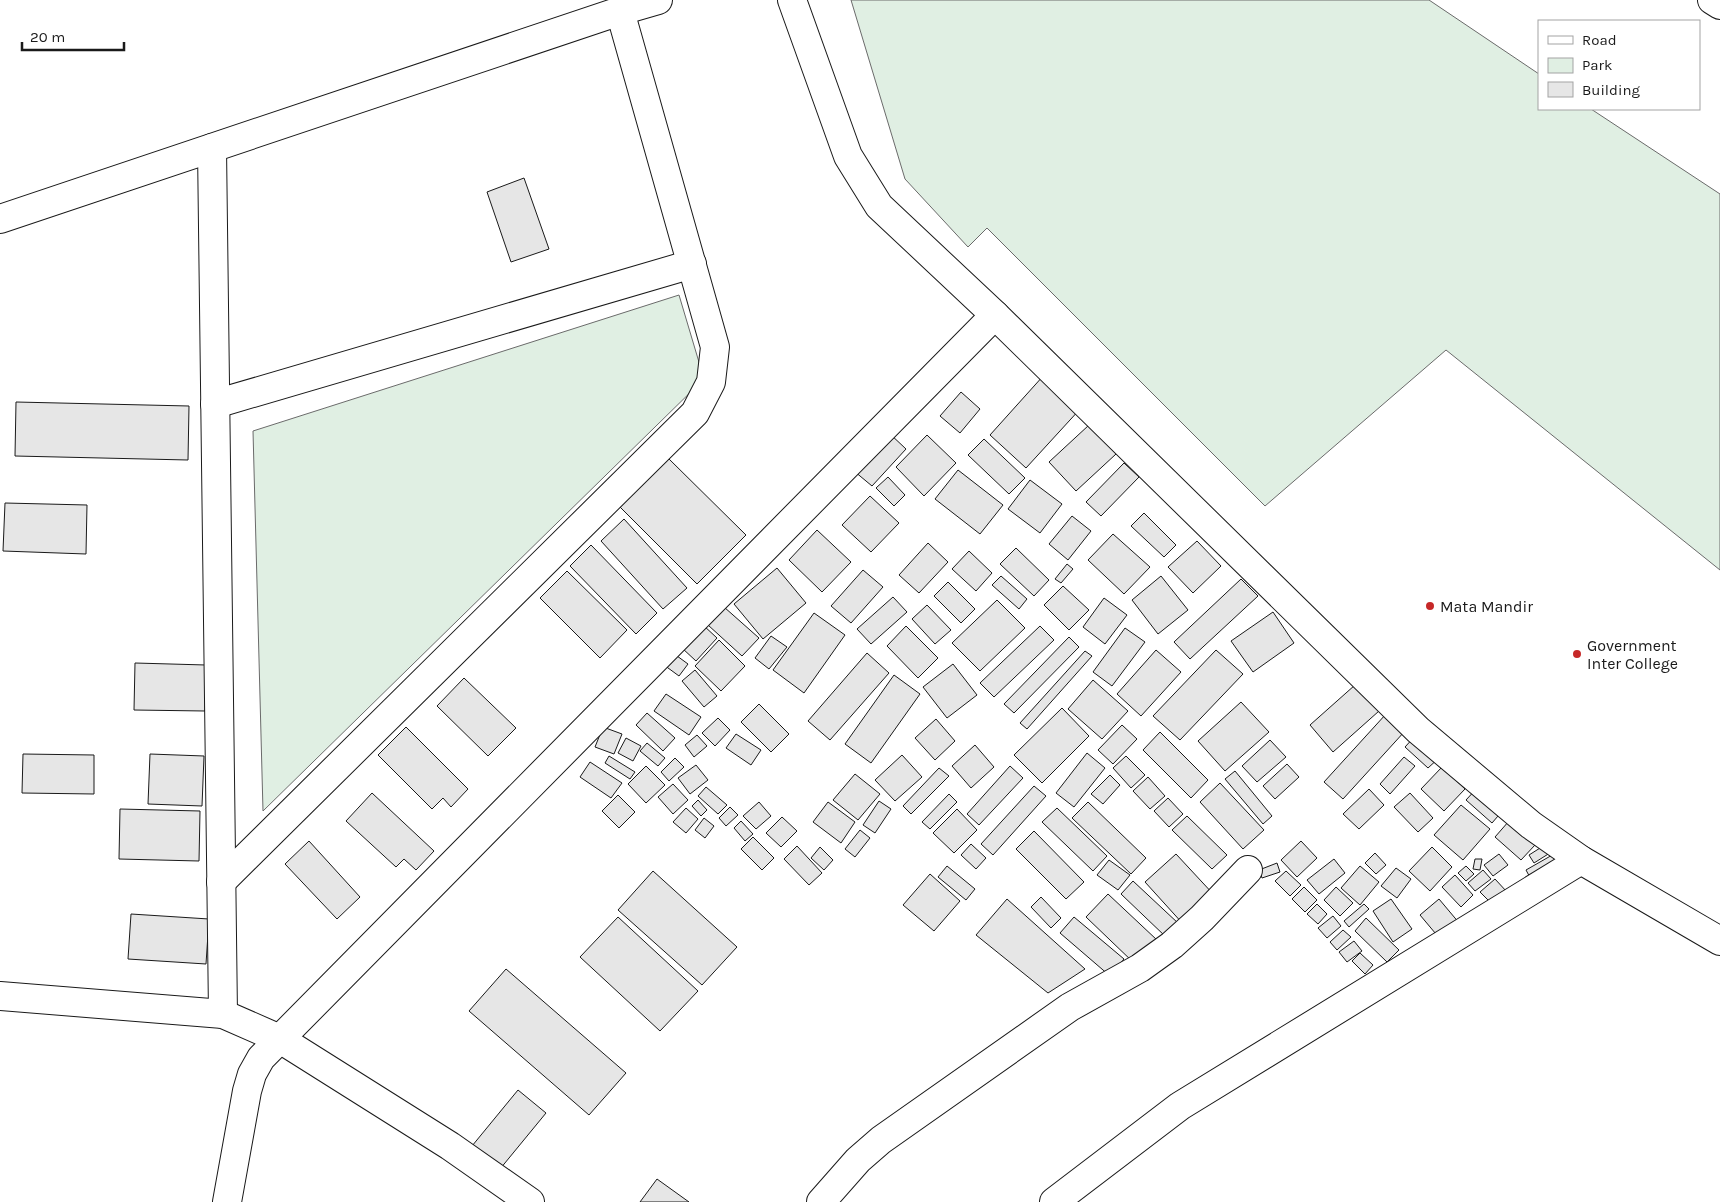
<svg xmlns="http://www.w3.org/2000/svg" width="1720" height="1202" viewBox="0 0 1720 1202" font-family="Karla,sans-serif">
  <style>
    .green { fill: #e0efe3; stroke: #6a6a6a }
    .building { fill: #e6e6e6; stroke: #1a1a1a }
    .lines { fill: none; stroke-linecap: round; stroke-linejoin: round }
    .street-casing { stroke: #1a1a1a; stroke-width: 30 }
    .secondary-casing { stroke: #1a1a1a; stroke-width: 30 }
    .street { stroke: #fff; stroke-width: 28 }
    .secondary { stroke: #fff; stroke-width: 28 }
    .poi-dot { fill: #c62828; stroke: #fff; stroke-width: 2 }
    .labels { text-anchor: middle; stroke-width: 4; stroke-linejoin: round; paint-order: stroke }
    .poi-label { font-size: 16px; fill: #1a1a1a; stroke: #fff; text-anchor: start }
  </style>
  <rect width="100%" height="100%" fill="#fff"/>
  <g class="green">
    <path d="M851,0h578l110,74v35h52l129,85v376l-274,-220 -181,156 -278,-278 -19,19 -63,-68z"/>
    <path d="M679,295l25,84 -441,432 -10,-380z"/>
  </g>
  <g class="building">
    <path d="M524,178l25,71 -38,13 -24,-70z"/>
    <path d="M1044,375l37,33 -55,60 -36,-33z"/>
    <path d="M961,392l19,17 -20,24 -20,-17z"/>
    <path d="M16,402l173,4 -1,54 -173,-4z"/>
    <path d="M1089,425l27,29 -40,37 -27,-29z"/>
    <path d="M889,433l17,16 -34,37 -18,-15z"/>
    <path d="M927,435l29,28 -32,33 -28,-29z"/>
    <path d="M984,439l41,39 -16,16 -41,-39z"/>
    <path d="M668,458l78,77 -49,49 -78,-78z"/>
    <path d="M1124,463l15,14 -38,39 -15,-14z"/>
    <path d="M958,470l45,35 -23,29 -45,-35z"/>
    <path d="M888,477l17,18 -11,11 -18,-18z"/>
    <path d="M1030,480l32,24 -22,29 -32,-24z"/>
    <path d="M870,496l29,27 -28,29 -29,-27z"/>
    <path d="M5,503l82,2 -1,49 -83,-3z"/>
    <path d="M1144,513l32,32 -12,12 -33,-31z"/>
    <path d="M1072,516l19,15 -23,29 -19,-16z"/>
    <path d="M624,519l63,69 -24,21 -62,-68z"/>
    <path d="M817,530l34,32 -29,30 -33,-32z"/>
    <path d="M1113,534l37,33 -26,27 -36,-34z"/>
    <path d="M1197,541l24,25 -28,27 -25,-26z"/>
    <path d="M928,543l20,19 -29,31 -20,-18z"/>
    <path d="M591,545l66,68 -21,21 -66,-68z"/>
    <path d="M1016,548l33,32 -15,16 -34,-32z"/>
    <path d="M969,551l23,22 -16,18 -24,-22z"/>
    <path d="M1067,564l6,5 -12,14 -6,-4z"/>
    <path d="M777,568l29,35 -43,36 -29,-35z"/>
    <path d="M863,570l20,17 -32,36 -20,-17z"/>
    <path d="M567,571l60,59 -27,28 -60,-60z"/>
    <path d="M1001,576l26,23 -8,10 -27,-24z"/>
    <path d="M1161,576l27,34 -30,24 -26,-34z"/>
    <path d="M1241,579l17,17 -68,63 -16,-17z"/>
    <path d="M948,582l27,27 -14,14 -27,-27z"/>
    <path d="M1063,586l26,24 -20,20 -25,-25z"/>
    <path d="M893,597l14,15 -36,32 -14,-15z"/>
    <path d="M1104,598l23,17 -22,29 -22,-17z"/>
    <path d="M997,600l28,28 -45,43 -28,-28z"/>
    <path d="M927,605l24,25 -16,14 -23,-25z"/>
    <path d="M724,607l35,31 -17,18 -34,-31z"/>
    <path d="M1273,612l21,31 -41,29 -22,-31z"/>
    <path d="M814,613l31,22 -41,58 -31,-23z"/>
    <path d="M703,625l14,13 -21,23 -14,-13z"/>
    <path d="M906,626l32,32 -20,20 -31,-32z"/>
    <path d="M1040,626l14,14 -60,57 -14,-14z"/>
    <path d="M1125,628l20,14 -33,44 -19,-14z"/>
    <path d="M771,636l16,11 -18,22 -14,-11z"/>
    <path d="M1069,637l10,10 -65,66 -10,-9z"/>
    <path d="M719,640l26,26 -24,25 -26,-25z"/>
    <path d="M1156,650l25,22 -40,44 -24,-22z"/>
    <path d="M1216,650l27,24 -63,66 -27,-24z"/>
    <path d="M1085,651l7,5 -65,73 -7,-6z"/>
    <path d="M673,653l15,11 -9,12 -15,-11z"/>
    <path d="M867,653l22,20 -59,67 -22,-19z"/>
    <path d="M135,663l71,2 -1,46 -71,-1z"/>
    <path d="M953,664l24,31 -30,23 -24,-31z"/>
    <path d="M695,670l22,26 -13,11 -22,-26z"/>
    <path d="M894,675l26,19 -49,69 -26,-19z"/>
    <path d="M464,678l52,50 -28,28 -51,-50z"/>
    <path d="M1093,680l35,31 -26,28 -34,-30z"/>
    <path d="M1355,685l24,26 -46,41 -23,-27z"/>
    <path d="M666,694l35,23 -12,18 -35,-24z"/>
    <path d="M1241,702l28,30 -44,39 -27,-30z"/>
    <path d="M759,704l30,30 -18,18 -30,-30z"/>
    <path d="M1062,708l27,28 -47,47 -28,-28z"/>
    <path d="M647,713l28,25 -12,13 -27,-26z"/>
    <path d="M1386,714l19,17 -62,68 -19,-17z"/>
    <path d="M718,718l12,12 -15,16 -13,-13z"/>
    <path d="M936,719l19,22 -20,19 -20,-22z"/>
    <path d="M1122,725l15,14 -24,25 -15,-14z"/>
    <path d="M406,727l62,62 -17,18 -8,-9 -11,11 -54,-54z"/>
    <path d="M603,727l19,7 -8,20 -19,-7z"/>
    <path d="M1160,732l48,48 -17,18 -48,-48z"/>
    <path d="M736,734l25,16 -10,15 -25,-17z"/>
    <path d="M697,735l10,11 -13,11 -9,-12z"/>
    <path d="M1416,735l24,22 -12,11 -23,-21z"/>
    <path d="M626,738l15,8 -8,15 -15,-8z"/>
    <path d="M1270,740l16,17 -29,25 -15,-16z"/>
    <path d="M647,743l18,15 -7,8 -18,-15z"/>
    <path d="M975,745l19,22 -23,21 -19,-22z"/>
    <path d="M1087,753l18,15 -31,39 -18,-14z"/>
    <path d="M23,754l71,1v39l-72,-1z"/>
    <path d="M150,754l54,2 -2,50 -54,-2z"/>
    <path d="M902,755l20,22 -27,24 -20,-21z"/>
    <path d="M609,756l26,16 -5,7 -25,-16z"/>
    <path d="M1126,756l19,19 -14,13 -18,-20z"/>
    <path d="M1404,757l11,9 -25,28 -10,-10z"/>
    <path d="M675,758l9,9 -15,14 -8,-9z"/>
    <path d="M590,762l32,21 -11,15 -31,-21z"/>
    <path d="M1287,764l12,13 -24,22 -12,-13z"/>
    <path d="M696,765l12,15 -18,14 -12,-16z"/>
    <path d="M646,766l19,19 -19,18 -18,-19z"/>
    <path d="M1010,766l13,12 -44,47 -12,-11z"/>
    <path d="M1442,767l23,22 -21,22 -23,-22z"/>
    <path d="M939,768l10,8 -38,38 -8,-8z"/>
    <path d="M1235,771l37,45 -9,8 -38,-45z"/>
    <path d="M855,774l25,20 -22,26 -25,-20z"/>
    <path d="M1110,775l10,10 -17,19 -12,-10z"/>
    <path d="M1148,777l17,19 -15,13 -17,-18z"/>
    <path d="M1220,783l44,47 -21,19 -43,-47z"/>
    <path d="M673,784l15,16 -15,14 -15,-17z"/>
    <path d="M1034,786l12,10 -53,59 -12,-11z"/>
    <path d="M706,787l21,18 -9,9 -20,-18z"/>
    <path d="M1478,787l26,22 -12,14 -26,-23z"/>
    <path d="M1369,789l15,16 -25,24 -16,-15z"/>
    <path d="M372,793l62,58 -18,19 -12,-11 -8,8 -50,-46z"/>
    <path d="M1410,793l23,25 -15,14 -24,-25z"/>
    <path d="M949,794l8,8 -27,27 -8,-7z"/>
    <path d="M618,795l17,17 -16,16 -17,-17z"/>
    <path d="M1168,798l15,16 -14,13 -15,-16z"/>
    <path d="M698,800l9,10 -6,6 -9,-10z"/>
    <path d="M879,801l12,8 -16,24 -12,-8z"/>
    <path d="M759,802l12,14 -15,13 -13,-13z"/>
    <path d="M828,802l27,20 -14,21 -28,-21z"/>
    <path d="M1088,802l58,56 -15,16 -59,-56z"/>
    <path d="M1461,805l29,24 -27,31 -29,-25z"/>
    <path d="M730,807l8,8 -12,11 -7,-8z"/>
    <path d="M686,808l12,11 -12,14 -13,-11z"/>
    <path d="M1057,808l50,48 -14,15 -51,-49z"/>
    <path d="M120,809l80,2 -1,50 -80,-2z"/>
    <path d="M957,809l20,21 -23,23 -21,-20z"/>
    <path d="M1187,816l40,39 -15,14 -40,-39z"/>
    <path d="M782,817l15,14 -16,16 -15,-14z"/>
    <path d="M704,818l10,8 -9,12 -10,-8z"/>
    <path d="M741,821l12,13 -8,7 -11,-13z"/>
    <path d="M1509,821l26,24 -14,15 -26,-23z"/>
    <path d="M860,830l10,8 -15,19 -10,-8z"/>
    <path d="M1034,831l50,51 -18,17 -50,-50z"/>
    <path d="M753,837l21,21 -12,12 -21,-21z"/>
    <path d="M309,841l51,56 -23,22 -52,-55z"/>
    <path d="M1301,841l16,17 -20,19 -16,-17z"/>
    <path d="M1548,843l5,8 -19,12 -5,-8z"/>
    <path d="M971,844l15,14 -10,11 -15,-14z"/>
    <path d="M797,846l25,27 -13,12 -25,-26z"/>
    <path d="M820,847l13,13 -9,10 -13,-12z"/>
    <path d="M1432,847l20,20 -22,24 -21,-20z"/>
    <path d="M1561,850l8,13 -36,20 -7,-13z"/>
    <path d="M1375,853l11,12 -10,9 -11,-11z"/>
    <path d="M1176,854l39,42 -31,29 -39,-43z"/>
    <path d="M1499,854l9,11 -15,11 -9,-11z"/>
    <path d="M1334,859l11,14 -26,21 -12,-14z"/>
    <path d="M1475,859h7l-2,11 -7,-1z"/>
    <path d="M1109,860l21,15 -12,15 -21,-15z"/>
    <path d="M1277,863l3,9 -18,6 -3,-8z"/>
    <path d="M947,866l28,23 -9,11 -28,-23z"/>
    <path d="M1360,866l19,16 -19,23 -19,-17z"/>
    <path d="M1466,866l8,8 -8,7 -8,-8z"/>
    <path d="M1396,868l15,11 -14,19 -16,-12z"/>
    <path d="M1483,870l8,9 -16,12 -7,-8z"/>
    <path d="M653,871l84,76 -35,38 -84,-75z"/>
    <path d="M1286,871l15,14 -11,11 -15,-15z"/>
    <path d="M930,874l30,27 -26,30 -31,-26z"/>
    <path d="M1455,875l18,20 -12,12 -19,-20z"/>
    <path d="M1495,879l12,13 -14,13 -13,-13z"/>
    <path d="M1133,881l46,43 -13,13 -45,-43z"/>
    <path d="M1304,887l13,13 -12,12 -13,-13z"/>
    <path d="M1336,887l17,16 -13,13 -16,-16z"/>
    <path d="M1108,894l49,46 -23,23 -48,-46z"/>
    <path d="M1041,897l20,21 -10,10 -20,-21z"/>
    <path d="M1007,899l78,70 -37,24 -72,-58z"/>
    <path d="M1391,899l21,30 -19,13 -20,-31z"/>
    <path d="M1439,899l21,25 -19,16 -21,-25z"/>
    <path d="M1317,904l10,10 -9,10 -11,-10z"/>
    <path d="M1364,904l5,5 -20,18 -5,-6z"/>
    <path d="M131,914l78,5 -3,45 -78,-5z"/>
    <path d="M1333,916l8,10 -14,12 -9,-10z"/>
    <path d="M618,917l80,74 -38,40 -80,-74z"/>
    <path d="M1074,917l50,42 -14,17 -50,-43z"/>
    <path d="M1366,918l33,32 -12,12 -32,-31z"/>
    <path d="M1343,930l8,7 -14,13 -7,-8z"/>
    <path d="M1354,941l8,10 -15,11 -8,-10z"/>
    <path d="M1360,953l13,12 -8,9 -13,-13z"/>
    <path d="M506,969l120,104 -37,42 -120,-104z"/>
    <path d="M518,1090l28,23 -46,56 -28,-23z"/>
    <path d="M657,1179l32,23h-49z"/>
  </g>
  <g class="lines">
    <defs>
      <g id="street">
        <path d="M792,0l56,156 31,50 116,109 423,415 113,95 50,35 139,81"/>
        <path d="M1712,0l8,5"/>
        <path d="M212,148l11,866"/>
        <path d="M215,404l477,-140"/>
        <path d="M221,882l474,-469 16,-31 4,-35 -95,-336"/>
        <path d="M0,996l223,18 57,25 170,107 80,56"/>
        <path d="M227,1202l20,-111 5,-17 9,-16 734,-743"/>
        <path d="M821,1202l37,-42 23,-20 189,-133 70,-39 32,-23 30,-27 46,-48"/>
        <path d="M1054,1202l126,-96 401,-246"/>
      </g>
      <path id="secondary" d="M0,219l620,-208 38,-11"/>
    </defs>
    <use href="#street" class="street-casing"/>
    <use href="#secondary" class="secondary-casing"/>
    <use href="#street" class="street"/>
    <use href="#secondary" class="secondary"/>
  </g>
  <g class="poi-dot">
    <circle cx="1430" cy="606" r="5"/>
    <circle cx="1577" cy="654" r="5"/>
  </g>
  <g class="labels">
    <g class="poi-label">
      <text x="1440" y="612">Mata Mandir</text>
      <text x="1587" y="651">Government<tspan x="1587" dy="18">Inter College</tspan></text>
    </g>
  </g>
  <rect x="1538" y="20" width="162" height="90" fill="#ffffff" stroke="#a3a3a3"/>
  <rect x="1548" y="36" width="25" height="8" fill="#ffffff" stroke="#a3a3a3"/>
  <text x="1582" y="45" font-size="15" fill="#1a1a1a">Road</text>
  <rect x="1548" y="58" width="25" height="15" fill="#e0efe3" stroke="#a3a3a3"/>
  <text x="1582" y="70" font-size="15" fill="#1a1a1a">Park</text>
  <rect x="1548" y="82" width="25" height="15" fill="#e6e6e6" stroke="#a3a3a3"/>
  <text x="1582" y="95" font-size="15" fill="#1a1a1a">Building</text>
  <path d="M22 42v8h102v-8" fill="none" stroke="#1a1a1a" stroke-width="2.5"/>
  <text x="30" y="42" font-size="15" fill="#1a1a1a" stroke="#ffffff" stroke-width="4" paint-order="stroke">20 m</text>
</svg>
